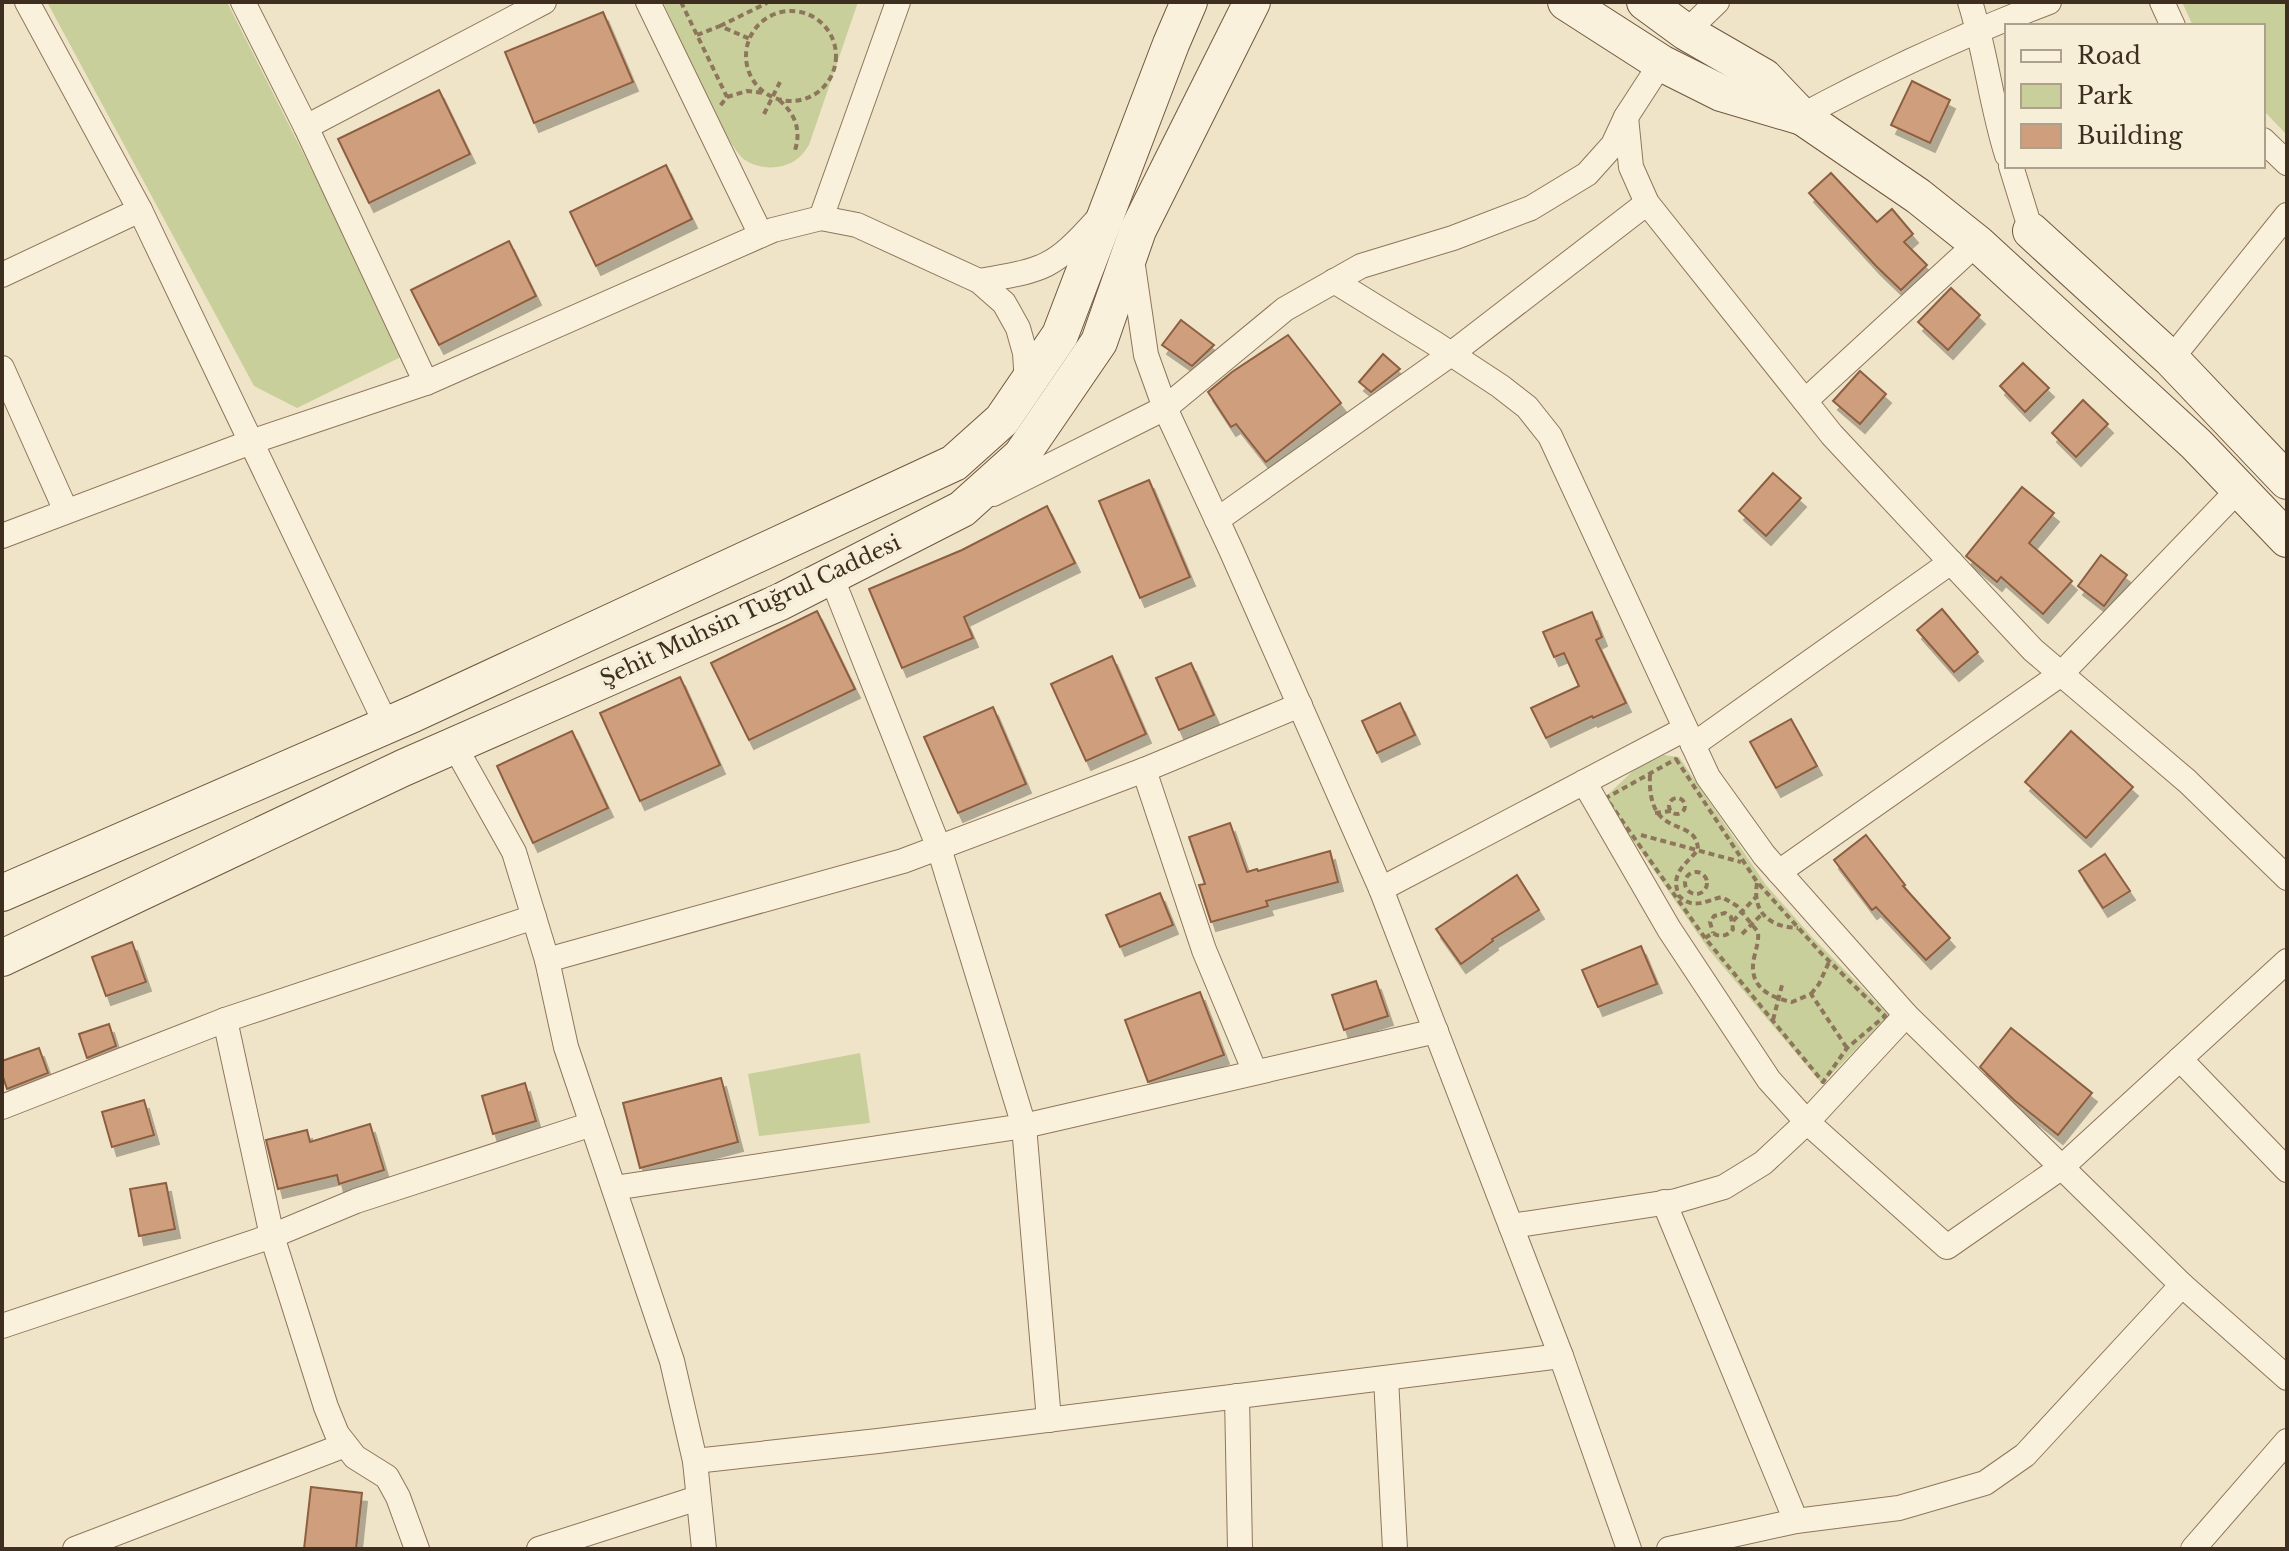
<svg xmlns="http://www.w3.org/2000/svg" width="2289" height="1551" viewBox="0 0 2289 1551" font-family="'Libre Baskerville',serif">
  <style>
    .green { fill: #c9cf9b }
    .building { fill: #cf9f7d; stroke: #8d5f41; stroke-width: 2; filter: url(#shadow) }
    .lines { fill: none; stroke-linecap: round; stroke-linejoin: round }
    .street-casing { stroke: #8d765c; stroke-width: 26 }
    .secondary-casing { stroke: #6f573f; stroke-width: 38 }
    .path { stroke: #8d765c; stroke-width: 4; stroke-dasharray: 6 4; stroke-linecap: butt }
    .street { stroke: #faf1dc; stroke-width: 24 }
    .secondary { stroke: #faf1dc; stroke-width: 36 }
    .labels { text-anchor: middle; stroke-width: 8; stroke-linejoin: round; paint-order: stroke }
    .street-label { font-size: 22px; fill: #3d2e20; stroke: #f7eed8 }
  </style>
  <defs>
    <filter id="shadow"><feDropShadow dx="5" dy="9" stdDeviation="0" flood-color="#0004"/></filter>
  </defs>
  <rect width="100%" height="100%" fill="#f0e4c8"/>
  <g class="green">
    <path d="M47,2h180l178,353 -108,53 -43,-22z"/>
    <path d="M663,2h195l-49,143c-3,4 -7,11 -12,14 -13,11 -38,11 -52,1 -20,-14 -68,-129 -82,-158z"/>
    <path d="M2182,2h105v133l-24,-25v-84h-70z"/>
    <path d="M1664,755l15,2 87,128 46,52 77,78 -67,69 -113,-134 -105,-152 30,-28z"/>
    <path d="M860,1053l10,70 -111,13 -11,-62z"/>
  </g>
  <g class="building">
    <path d="M603,12l30,70 -99,41 -29,-71z"/>
    <path d="M1912,81l38,19 -20,43 -39,-18z"/>
    <path d="M439,90l31,64 -101,49 -31,-64z"/>
    <path d="M666,165l26,54 -96,47 -26,-54z"/>
    <path d="M1831,173l46,49 15,-13 21,25 -9,8 23,23 -26,25 -25,-24 -67,-73z"/>
    <path d="M509,241l27,55 -97,49 -28,-55z"/>
    <path d="M1951,288l29,27 -32,35 -30,-28z"/>
    <path d="M1181,320l33,25 -22,21 -30,-21z"/>
    <path d="M1288,335l53,68 -75,59 -30,-38 -5,3 -23,-35 24,-20z"/>
    <path d="M1383,354l17,15 -29,23 -12,-10z"/>
    <path d="M2023,363l26,25 -24,24 -25,-26z"/>
    <path d="M1860,371l26,23 -26,30 -27,-23z"/>
    <path d="M2083,400l25,24 -32,33 -24,-24z"/>
    <path d="M1773,473l28,25 -35,38 -27,-25z"/>
    <path d="M1149,480l41,97 -50,21 -41,-97z"/>
    <path d="M2022,487l32,26 -25,30 43,38 -29,33 -42,-37 -4,5 -31,-26z"/>
    <path d="M1047,506l28,57 -111,54 9,21 -71,30 -33,-79 93,-39z"/>
    <path d="M2101,555l26,20 -23,31 -26,-20z"/>
    <path d="M1942,609l36,43 -24,20 -37,-42z"/>
    <path d="M817,611l38,78 -106,51 -38,-77z"/>
    <path d="M1592,612l10,25 -6,3 30,63 -33,15 -1,-2 -46,22 -15,-30 48,-22 -15,-33 -10,4 -11,-25z"/>
    <path d="M1112,656l34,78 -60,27 -35,-77z"/>
    <path d="M1191,663l23,52 -35,15 -23,-52z"/>
    <path d="M680,677l40,88 -80,36 -40,-88z"/>
    <path d="M1400,703l15,32 -38,18 -15,-32z"/>
    <path d="M993,707l33,77 -68,29 -34,-76z"/>
    <path d="M1791,719l26,47 -41,22 -26,-46z"/>
    <path d="M572,731l36,77 -75,35 -36,-77z"/>
    <path d="M2071,731l62,56 -47,51 -61,-56z"/>
    <path d="M1230,823l17,49 10,-3 1,2 72,-20 8,31 -72,19 2,5 -57,16 -12,-37 6,-1 -16,-47z"/>
    <path d="M1866,835l39,50 -2,1 47,52 -24,22 -50,-53 -4,3 -38,-50z"/>
    <path d="M2105,854l25,37 -27,17 -24,-37z"/>
    <path d="M1517,875l22,35 -47,29 1,2 -32,23 -25,-35z"/>
    <path d="M1160,893l13,32 -53,22 -14,-32z"/>
    <path d="M132,942l14,40 -40,14 -14,-39z"/>
    <path d="M1641,946l16,38 -59,23 -16,-37z"/>
    <path d="M1376,981l12,35 -44,14 -12,-35z"/>
    <path d="M1200,992l24,63 -76,27 -23,-62z"/>
    <path d="M109,1024l7,22 -29,12 -8,-24z"/>
    <path d="M2011,1028l81,65 -34,42 -44,-35 -34,-33z"/>
    <path d="M39,1048l9,25 -41,16 -5,-15v-13z"/>
    <path d="M721,1078l17,64 -98,26 -17,-65z"/>
    <path d="M525,1083l11,38 -43,13 -11,-38z"/>
    <path d="M144,1100l10,35 -42,12 -10,-35z"/>
    <path d="M370,1124l14,46 -45,14 -2,-9 -59,14 -12,-49 41,-10 3,12z"/>
    <path d="M166,1183l9,46 -36,7 -9,-47z"/>
    <path d="M311,1487l51,6 -6,56h-52z"/>
  </g>
  <g class="lines">
    <defs>
      <g id="street">
        <path d="M27,2l113,208 247,516"/>
        <path d="M243,2l63,125 120,256"/>
        <path d="M648,2l113,233"/>
        <path d="M1970,2c16,50 21,103 37,153"/>
        <path d="M2162,2l11,24"/>
        <path d="M1686,32l31,-30"/>
        <path d="M1801,116c80,-43 162,-81 248,-114"/>
        <path d="M1626,117l5,50 16,36 185,232 201,215 154,131 100,97"/>
        <path d="M306,127l238,-125"/>
        <path d="M2263,140l24,23"/>
        <path d="M2011,166l20,65"/>
        <path d="M821,218l77,-216"/>
        <path d="M1132,259l14,96 19,53 66,142 150,339 180,467 68,193"/>
        <path d="M2,275l138,-65"/>
        <path d="M979,281c63,-11 73,-11 117,-60"/>
        <path d="M1334,281l102,63 64,42 27,21 23,29 158,341 56,78 142,160 276,270 105,93"/>
        <path d="M2171,359l116,-144"/>
        <path d="M2,368l64,143"/>
        <path d="M1805,401l172,-158"/>
        <path d="M993,494l172,-86 120,-99 76,-43 92,-28 78,-30 56,-34 26,-29 13,-28 35,-54"/>
        <path d="M1217,520l234,-166 196,-151"/>
        <path d="M2,536l249,-94 175,-59 347,-153 48,-12 36,7 122,56 25,22 14,25 7,25 2,31"/>
        <path d="M831,576l108,272 85,278 25,294"/>
        <path d="M454,745l60,107 33,108 19,87 106,314 23,100 9,88"/>
        <path d="M1693,745l258,-183"/>
        <path d="M1144,770l60,180 51,122"/>
        <path d="M1584,782l85,147 100,151 38,42 140,125 115,-80 225,-206"/>
        <path d="M1779,872l282,-198 178,-185"/>
        <path d="M1381,889l304,-160"/>
        <path d="M547,960l356,-99 241,-91 156,-65"/>
        <path d="M225,1020l47,216 54,171 11,27 18,23 32,20 11,20 19,52"/>
        <path d="M2180,1059l107,111"/>
        <path d="M2,1107l223,-87 309,-103"/>
        <path d="M614,1188l410,-62 412,-95"/>
        <path d="M1664,1202l132,319"/>
        <path d="M1511,1226l165,-25 48,-14 39,-24 44,-41 99,-107"/>
        <path d="M2,1326l270,-90 84,-35 236,-77"/>
        <path d="M1386,1378l9,171"/>
        <path d="M1237,1396l3,153"/>
        <path d="M695,1461l183,-20 683,-85"/>
        <path d="M75,1549l270,-104"/>
        <path d="M539,1549l159,-51"/>
        <path d="M1669,1549l127,-28 103,-13 86,-25 40,-28 157,-170"/>
        <path d="M2193,1549l94,-108"/>
      </g>
      <g id="secondary">
        <path d="M1566,2l95,61 60,30 78,23"/>
        <path d="M1645,2l41,30 78,45 37,39 117,80 59,47 219,201 91,95"/>
        <path d="M2031,231l140,128 116,122"/>
        <path d="M2,893l411,-179 541,-251 48,-43 58,-85 111,-291 18,-42"/>
        <path d="M2,958l401,-190 377,-166 182,-93 59,-53 78,-114 39,-112 114,-228"/>
      </g>
    </defs>
    <use href="#street" class="street-casing"/>
    <use href="#secondary" class="secondary-casing"/>
    <g class="path">
      <path d="M681,2l46,95 -7,9"/>
      <circle cx="791" cy="56" r="45"/>
      <path d="M720,26l47,-23"/>
      <path d="M697,35l23,-9 30,13"/>
      <path d="M727,97l20,-6 17,2"/>
      <path d="M779,100c17,14 23,32 15,53"/>
      <path d="M764,114l16,-32"/>
      <path d="M1676,759l81,123 64,71 64,63 -38,32 -24,34 -118,-144 -99,-140z"/>
      <path d="M1650,775c-3,68 47,39 48,75 -14,16 -28,23 -19,46 15,14 25,5 43,1l15,9 21,26c1,9 -2,17 -4,26 -6,28 14,39 38,44l19,-8 36,54"/>
      <circle cx="1677" cy="806" r="8"/>
      <path d="M1655,813l16,-2"/>
      <path d="M1641,835l100,27"/>
      <circle cx="1696" cy="883" r="11"/>
      <path d="M1757,883c-5,30 13,44 41,45"/>
      <path d="M1733,921l23,-24"/>
      <path d="M1742,934l20,-20"/>
      <path d="M1705,938l8,-5c7,5 15,3 20,-4l-2,-12 -6,-4 -11,3 -4,6 3,11"/>
      <path d="M1811,994l8,-10 10,-22"/>
      <path d="M1773,1020l9,-35"/>
    </g>
    <use href="#street" class="street"/>
    <use href="#secondary" class="secondary"/>
  </g>
  <g class="labels">
    <g class="street-label">
      <text transform="translate(750 610) rotate(-25)" y="8">Şehit Muhsin Tuğrul Caddesi</text>
    </g>
  </g>
  <rect width="2289" height="1551" fill="none" stroke="#3d2e20" stroke-width="8"/>
  <rect x="2005" y="24" width="260" height="144" fill="#f7eed8" stroke="#ada18e" stroke-width="2"/>
  <rect x="2021" y="50" width="40" height="12" fill="#faf1dc" stroke="#ada18e" stroke-width="2"/>
  <text x="2077" y="64" font-size="24" fill="#3d2e20">Road</text>
  <rect x="2021" y="84" width="40" height="24" fill="#c9cf9b" stroke="#ada18e" stroke-width="2"/>
  <text x="2077" y="104" font-size="24" fill="#3d2e20">Park</text>
  <rect x="2021" y="124" width="40" height="24" fill="#cf9f7d" stroke="#ada18e" stroke-width="2"/>
  <text x="2077" y="144" font-size="24" fill="#3d2e20">Building</text>
</svg>
